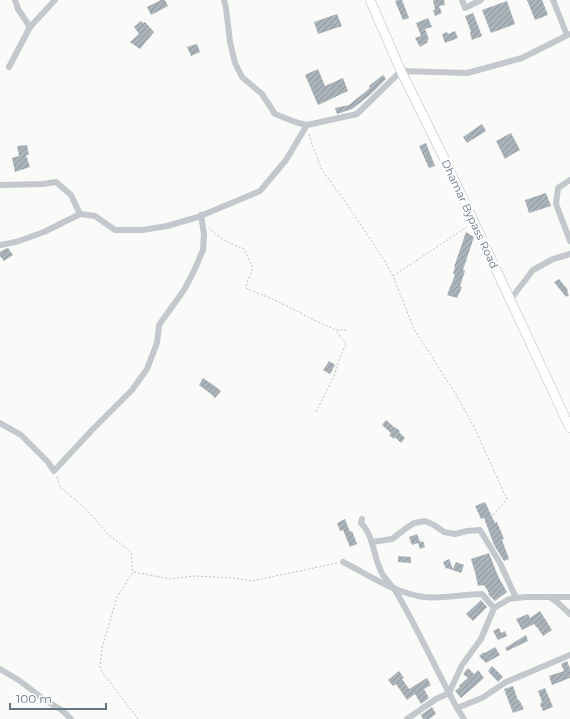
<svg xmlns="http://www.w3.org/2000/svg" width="570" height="719" viewBox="0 0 570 719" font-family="Montserrat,sans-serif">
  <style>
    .building { fill: url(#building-hatch) }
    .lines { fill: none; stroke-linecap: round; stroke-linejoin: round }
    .secondary-casing { stroke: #b3babf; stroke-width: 10 }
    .path { stroke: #bbbfc2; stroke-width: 1; stroke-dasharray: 2 2; stroke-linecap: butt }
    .minor { stroke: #c3c8cc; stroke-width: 6 }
    .secondary { stroke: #fff; stroke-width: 9 }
    .labels { text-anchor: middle; stroke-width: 4; stroke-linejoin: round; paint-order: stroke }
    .street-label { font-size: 11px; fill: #657683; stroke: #fff }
  </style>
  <defs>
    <pattern id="building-hatch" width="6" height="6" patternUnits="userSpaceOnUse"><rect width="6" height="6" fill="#aab3b9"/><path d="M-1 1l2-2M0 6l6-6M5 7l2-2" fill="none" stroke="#8e969c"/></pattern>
  </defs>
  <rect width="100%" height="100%" fill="#fafaf8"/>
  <g class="building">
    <path d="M161,0h4l3,6 -17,9 -4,-8z"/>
    <path d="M398,0h4l7,18 -6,2 -8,-19z"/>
    <path d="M433,0h11l1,5 -6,1 3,7 -7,3 -2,-6h2z"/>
    <path d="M527,0h15l6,15 -13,5z"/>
    <path d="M507,1l8,23 -24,9 -9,-23z"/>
    <path d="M473,13l9,23 -10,4 -2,-7 1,-1 -6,-16z"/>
    <path d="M337,14l5,12 -24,8 -4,-12z"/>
    <path d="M428,18l4,9 -7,2 4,10 -2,1 1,2 -8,5 -5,-9 6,-2 -5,-13z"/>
    <path d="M141,21l2,2 2,-1 9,10 -14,17 -10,-7 9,-8 -5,-7z"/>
    <path d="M455,31l3,7 -13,5 -3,-9 5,-2 1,2z"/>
    <path d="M197,44l3,8 -9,4 -4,-9z"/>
    <path d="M318,69l7,17 18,-8 5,13 -30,14 -13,-30z"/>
    <path d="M383,75l3,4 -16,16 -18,14 -15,5 -2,-6 14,-3 21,-17 -1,-2z"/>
    <path d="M482,124l4,7 -19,12 -4,-6z"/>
    <path d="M511,133l9,17 -9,5 -6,4 -9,-18z"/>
    <path d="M426,143l9,23 -6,2 -10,-22z"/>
    <path d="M27,145l2,10h-3l4,12 -15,5 -3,-14 7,-2 -2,-10z"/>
    <path d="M546,193l5,13 -22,7 -4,-13z"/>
    <path d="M466,232l8,5 -11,33 2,1 -5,15 2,1 -5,11 -10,-3 8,-20 -2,-1 2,-7h-1z"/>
    <path d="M8,248l5,7 -9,6 -4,-5v-4l5,-3z"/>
    <path d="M559,279l9,11 -1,1 2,4 -3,2 -12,-15z"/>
    <path d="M329,361l6,4 -5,9 -7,-4z"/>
    <path d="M203,378l13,9 5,4 -6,7 -4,-4 -12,-9z"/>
    <path d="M386,420l9,8v-1l5,4 -1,1 6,6 -4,5 -6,-6 -1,2 -5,-4 2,-2 -9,-8z"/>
    <path d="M485,502l10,21 2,-1 7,17 -2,1 7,19 -5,2 -10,-16 -10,-27 -3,1 -6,-13z"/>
    <path d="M345,519l5,13 2,-1 5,13 -7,3 -7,-17 -3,1 -3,-8z"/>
    <path d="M417,534l3,8 3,-1 2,6 -5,2 -2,-6 -6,2 -3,-8z"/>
    <path d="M489,553l9,23 9,16 -12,9 -7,-7 1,-1 -5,-8 -6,1 -3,-14 -4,-13z"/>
    <path d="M398,556l13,1v6l-13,-1z"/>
    <path d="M449,559l4,10 3,-7 8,3 -3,8 -14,-5 -1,1 -3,-7z"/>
    <path d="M481,600l6,7 -14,14 -7,-7z"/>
    <path d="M540,611l12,19 -9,6 -6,-9h-1l-2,-3 -12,6 -6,-11 12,-5 2,4z"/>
    <path d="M499,628l2,5 4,-2 2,5 -9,4 -5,-9z"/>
    <path d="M526,635l2,6 -21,10 -2,-3z"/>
    <path d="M495,647l5,8 -14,8 -7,-7 5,-4 1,1z"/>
    <path d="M567,661l3,8v9l-18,7 -3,-9 15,-5 -3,-7z"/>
    <path d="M492,666l11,11 -5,5 -10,-11z"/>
    <path d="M468,668l6,6 4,-4 6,8 -23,20 -6,-7 5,-4 -1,-1 9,-8 -5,-4z"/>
    <path d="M399,671l5,7 -2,1 7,10 18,-11 4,7 -7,4 5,9 -8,6 -6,-10 -8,6 -11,-16 -3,2 -5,-6z"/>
    <path d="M513,686l5,14h1l5,9 -11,4 -9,-24z"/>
    <path d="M545,688l8,19 -10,4 -3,-7 2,-2 -4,-11z"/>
    <path d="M432,707l4,7 -7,5h-6l-2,-4z"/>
  </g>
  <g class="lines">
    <defs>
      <path id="secondary" d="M370,0l31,71 43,87 126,270"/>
    </defs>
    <use href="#secondary" class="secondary-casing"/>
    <g class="path">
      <path d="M309,134l3,10 10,26 25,34 37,56 9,16 21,53 43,67 16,29 34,74c-7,9 -15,17 -23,26"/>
      <path d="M209,227c8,11 23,17 35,22l9,19 -6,14 -1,6 31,13 35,18 24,11h10"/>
      <path d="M393,276l74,-49"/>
      <path d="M316,412l18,-36 6,-19 6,-13 -10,-13"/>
      <path d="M57,477l3,10 24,20 24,27 23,18 2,20 -16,25 -15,51 -2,21 38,50"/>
      <path d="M134,572l36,7 24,-3 40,2 18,3 85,-18"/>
    </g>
    <g class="minor">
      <path d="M15,0l3,9 12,18"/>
      <path d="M224,0l2,8 4,34 5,21 7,14 20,17 13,20 23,9 9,2"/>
      <path d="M462,0l3,8 16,-8"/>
      <path d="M553,0l14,35"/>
      <path d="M9,67l21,-40 25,-27"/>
      <path d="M570,180l-12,8 -2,16 14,37"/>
      <path d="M0,185l43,-1 13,-2 15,13 9,19"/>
      <path d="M0,245l16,-3 28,-10 36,-18 15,2 20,14h28l24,-4 31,-9 62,-26 26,-31 21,-35 50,-11 44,-43 66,2 55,-15 48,-24"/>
      <path d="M510,300l23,-30 20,-11 17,-5"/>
      <path d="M0,423l21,12 27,27 6,9 38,-41 40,-40 15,-21 10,-26 2,-18 25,-35 10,-19 9,-21 1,-16 -3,-19"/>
      <path d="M362,519l-1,4c14,14 12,36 22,52 5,7 11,13 15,20 21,37 39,76 59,113l7,11"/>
      <path d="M372,542l20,-3 13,-10 9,-6 11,-2 9,4 10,7 11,2 12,-3 13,-1 20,33 16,35"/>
      <path d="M343,562c26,13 51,31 81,35 20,2 39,-3 58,-3l12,14"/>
      <path d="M550,597l8,6 12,11"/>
      <path d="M0,669l20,12 22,17 18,11 5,4 6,6"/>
      <path d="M457,708l25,-10 24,-16 64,-27"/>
      <path d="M407,719l29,-20 13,-6 13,-28 19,-26 13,-31 15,-9 16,-2h45"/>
    </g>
    <use href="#secondary" class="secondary"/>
  </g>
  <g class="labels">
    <g class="street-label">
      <text transform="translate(470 214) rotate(65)" y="4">Dhamar Bypass Road</text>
    </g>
  </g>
  <path d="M10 703v6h96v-6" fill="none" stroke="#657683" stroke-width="2"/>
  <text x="16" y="703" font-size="12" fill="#657683" stroke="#ffffff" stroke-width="3" paint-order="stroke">100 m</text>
</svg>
